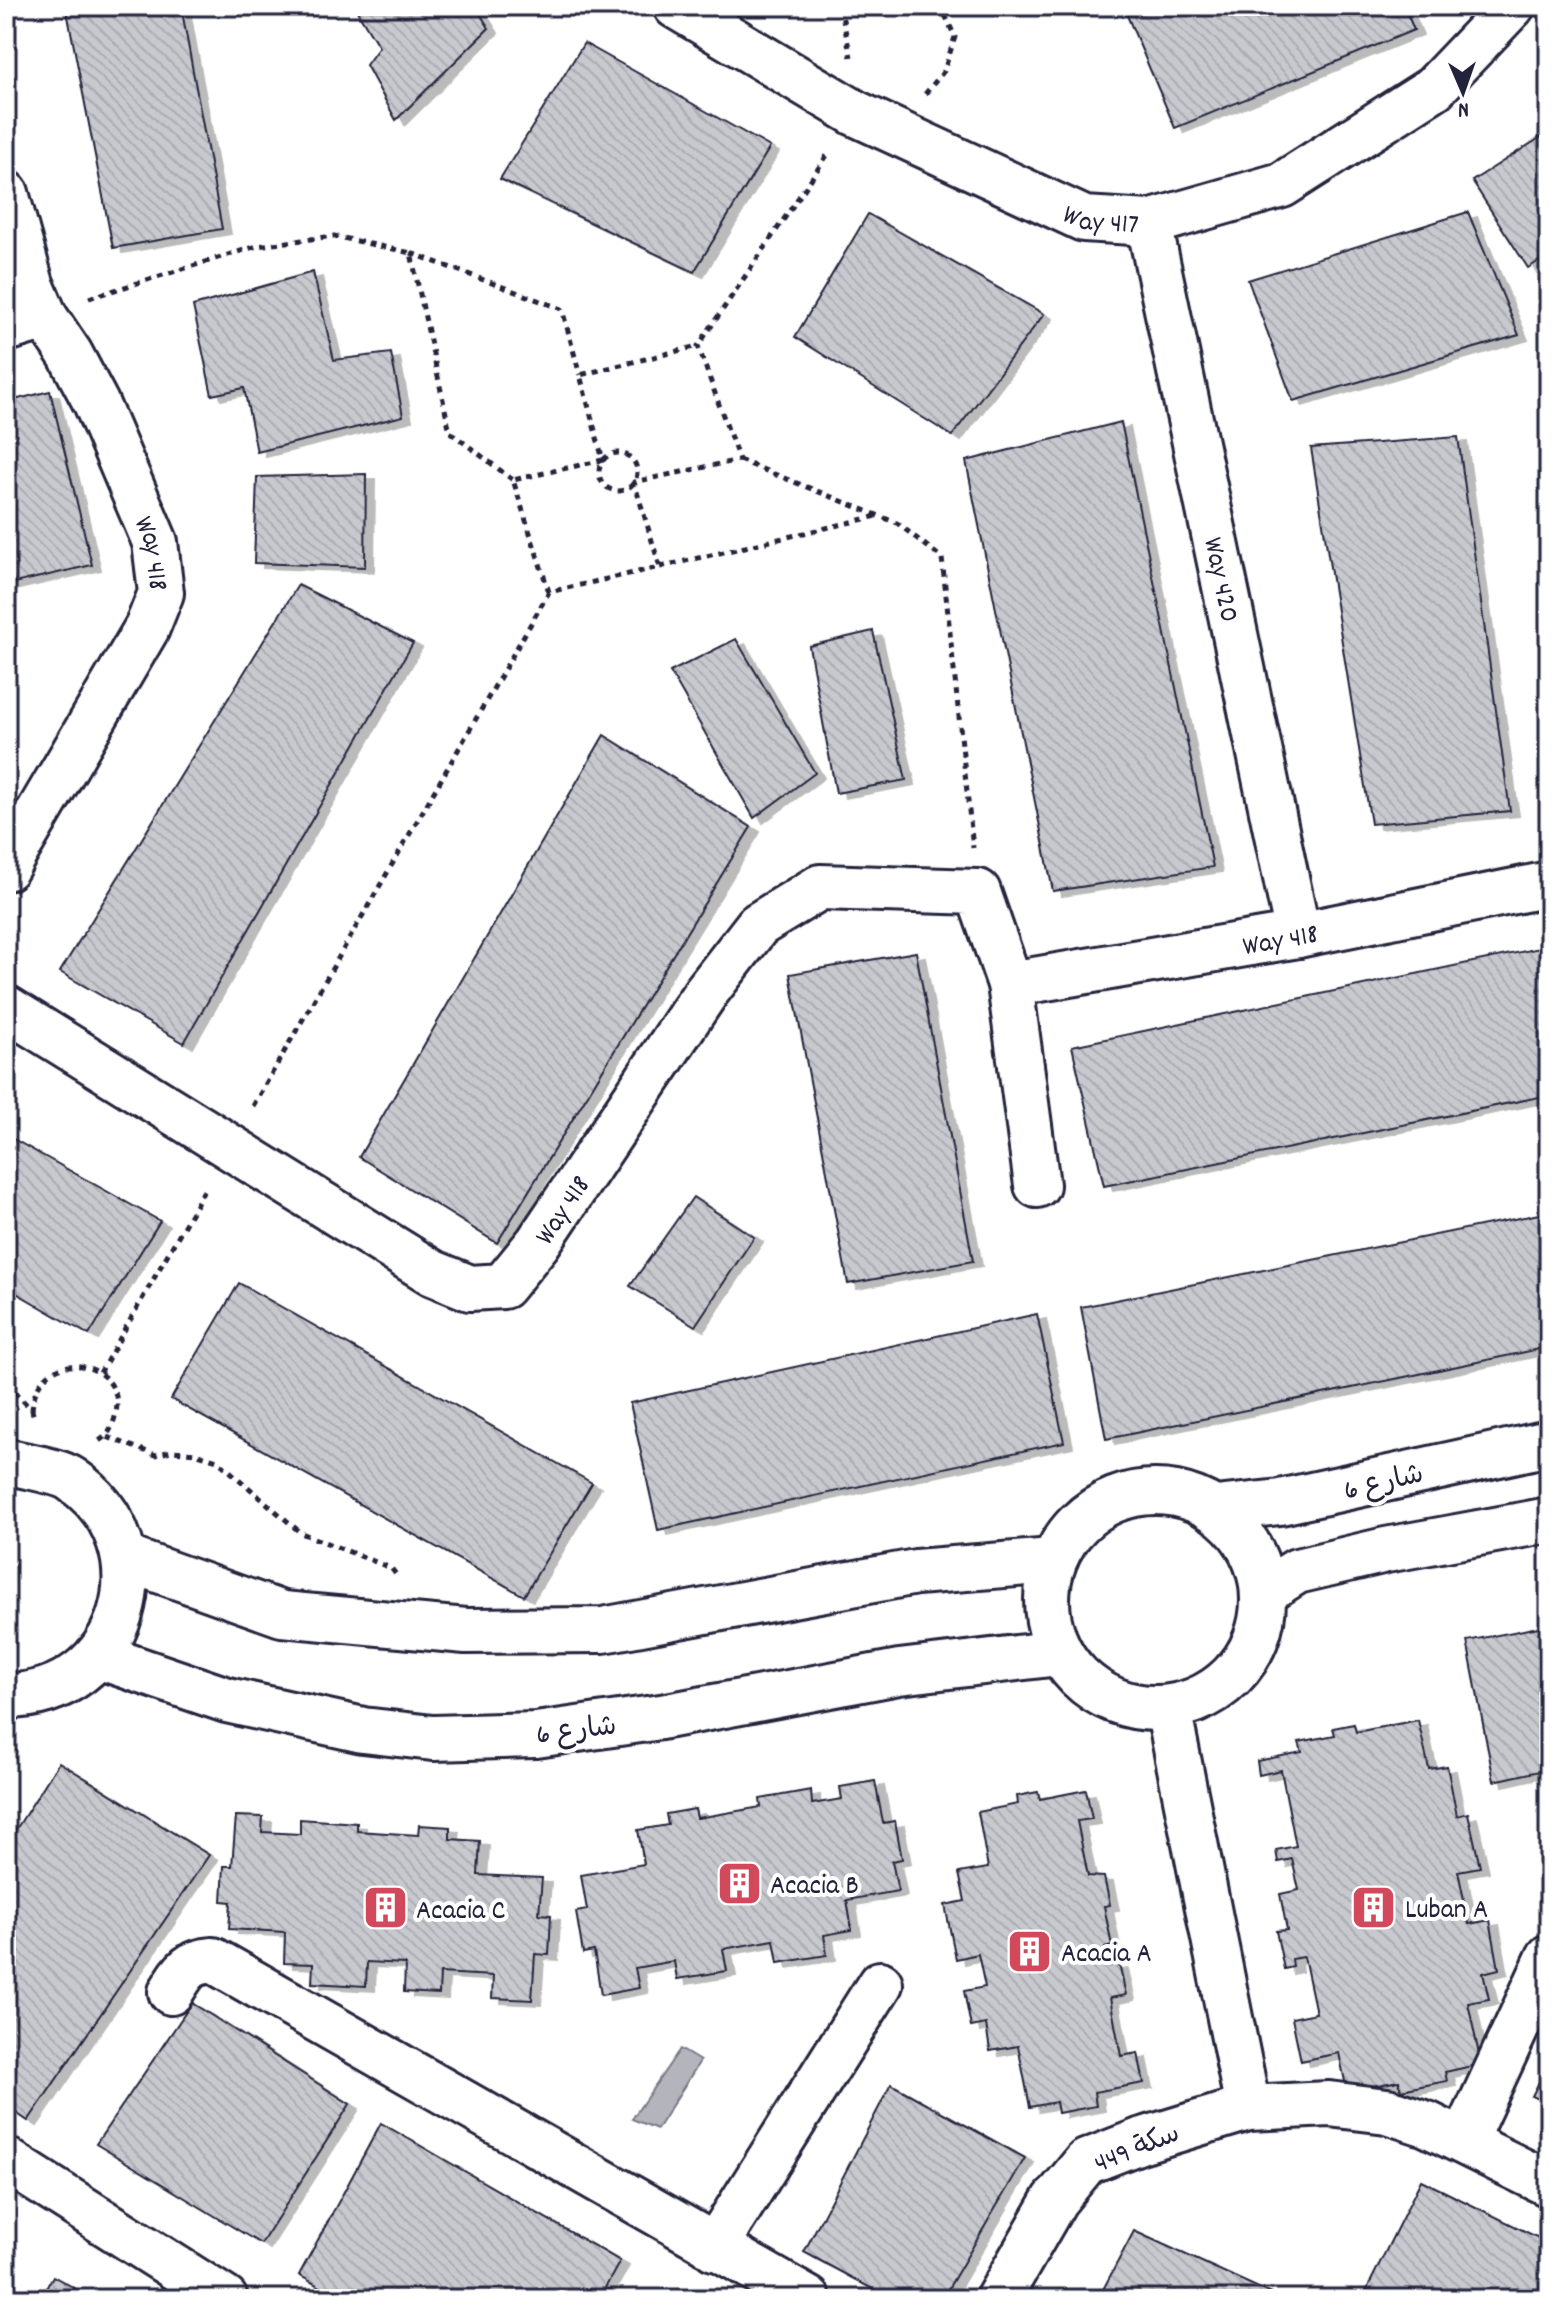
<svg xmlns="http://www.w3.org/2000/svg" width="1555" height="2305" viewBox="0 0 1555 2305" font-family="Dekko,'Playpen Sans Arabic',sans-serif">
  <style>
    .water { fill: #b4b4bc; stroke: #7a7a88; stroke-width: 2 }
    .building { fill: url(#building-back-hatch); stroke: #22223b; stroke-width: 2; filter: url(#shadow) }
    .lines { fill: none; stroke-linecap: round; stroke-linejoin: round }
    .street-casing { stroke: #22223b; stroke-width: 50 }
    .secondary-casing { stroke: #22223b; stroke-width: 50 }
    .path { stroke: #22223b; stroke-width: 5; stroke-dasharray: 6 6; stroke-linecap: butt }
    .street { stroke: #fff; stroke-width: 44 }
    .secondary { stroke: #fff; stroke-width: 44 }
    .labels { text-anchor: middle; stroke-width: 8; stroke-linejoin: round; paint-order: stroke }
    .street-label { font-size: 28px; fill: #22223b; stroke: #fff }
    .poi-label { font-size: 28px; fill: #22223b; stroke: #fff; text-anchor: start }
  </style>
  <defs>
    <pattern id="building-back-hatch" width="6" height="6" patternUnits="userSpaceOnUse" patternTransform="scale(2)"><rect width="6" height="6" fill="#c8c8cf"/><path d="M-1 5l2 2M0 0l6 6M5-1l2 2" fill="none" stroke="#acacb3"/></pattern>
    <filter id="shadow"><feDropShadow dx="9" dy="5" stdDeviation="0" flood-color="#0004"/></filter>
  </defs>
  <rect width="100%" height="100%" fill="#fff"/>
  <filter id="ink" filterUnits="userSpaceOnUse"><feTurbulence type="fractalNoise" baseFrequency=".0125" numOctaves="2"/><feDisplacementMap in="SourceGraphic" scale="16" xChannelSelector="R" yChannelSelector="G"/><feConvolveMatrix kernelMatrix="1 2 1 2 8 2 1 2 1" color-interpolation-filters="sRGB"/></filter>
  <g filter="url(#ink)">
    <path class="water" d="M680,2049l20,12 -43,68 -25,-10z"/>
    <g class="building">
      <path d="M66,6h115l41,223 -109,19z"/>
      <path d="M354,6h121l14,22 -93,92 -30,-55 13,-18z"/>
      <path d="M1123,6h281l10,24 -239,98z"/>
      <path d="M584,43l186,104 -76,125 -194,-93z"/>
      <path d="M1549,132v123l-21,13 -56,-87z"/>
      <path d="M1468,212l51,123 -226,66 -45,-121z"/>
      <path d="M868,214l176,100 -92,122 -157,-99z"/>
      <path d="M313,272l21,88 57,-7 12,63 -146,36 -13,-64 -32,7 -19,-89z"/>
      <path d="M50,391l42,174 -86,20v-183z"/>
      <path d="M1121,422l92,445 -160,24 -87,-430z"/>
      <path d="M1458,437l52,374 -139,13 -60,-376z"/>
      <path d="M366,474l-1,93 -111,-4 3,-86z"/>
      <path d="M298,585l115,58 -229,400 -124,-71z"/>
      <path d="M873,631l33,149 -70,13 -27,-147z"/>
      <path d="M736,639l79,134 -61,45 -84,-146z"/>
      <path d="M604,735l147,92 -254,416 -138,-86z"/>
      <path d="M1549,946v149l-445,91 -32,-140z"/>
      <path d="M916,952l57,309 -125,23 -58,-310z"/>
      <path d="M6,1135l154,86 -71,114 -83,-48z"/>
      <path d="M693,1197l61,40 -59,89 -65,-40z"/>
      <path d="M1549,1212v135l-443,92 -25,-132z"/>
      <path d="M239,1283l353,200 -68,113 -353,-197z"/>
      <path d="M1037,1314l27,128 -406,88 -28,-127z"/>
      <path d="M1549,1625v144l-55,12 -27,-140z"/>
      <path d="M1418,1720l11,49 18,-3 10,50 11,-3 12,54 -22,4 11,53 21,-4 9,49 -16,4 6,26 -21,4 13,61 -36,8 2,9 -46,9 -2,-9 -52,10 -8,-38 -38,8 -9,-43 24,-5 -12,-56 -12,2 1,8 -9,2 -8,-38 11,-1 -7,-36 19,-4 -7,-31 -14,3 -2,-12 20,-4 -15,-76 -22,5 -2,-14 45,-9 -3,-10 36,-7 -2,-7 21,-4 2,8z"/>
      <path d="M59,1762l150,93 -181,266 -22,-15v-261z"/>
      <path d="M875,1781l8,42 12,-2 7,38 -10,2 6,30 -51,9 5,30 -28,5 3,20 -49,8 -4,-23 -51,9 4,22 -50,8 -3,-18 -39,7 4,20 -38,7 -7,-44 -11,2 -7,-41 11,-2 -6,-35 63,-11 -6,-34 30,-5 -2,-11 29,-5 2,9 64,-11 -1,-8 51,-9 1,14 30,-5 -2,-12z"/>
      <path d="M1086,1790l6,29 -15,2 11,55 16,1 6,28 -6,1 8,40 -7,2 3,18 11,-2 7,31 -16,3 11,58 17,-3 6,30 -50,9 2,14 -38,7 -2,-11 -26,5 -12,-61 -28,5 -4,-27 -15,3 -7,-36 21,-4 -7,-33 -22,5 -11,-54 20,-4 -6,-28 29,-5 -10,-56 40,-8 -1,-8 21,-4 2,7z"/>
      <path d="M236,1816l27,1 -1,15 38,2v-15l57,4v8l61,4 1,-10 31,2v12l30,2 -2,34 64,3 -3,36 12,1 -2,40 -14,-1 -3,46 -40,-2 1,-22 -53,-3 -1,21 -35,-2 1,-28 -38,-2 -1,24 -54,-3 1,-19 -29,-1 1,-31 -56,-3 2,-27 -9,-1 2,-35h8z"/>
      <path d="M192,2003l158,101 -89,140 -165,-100z"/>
      <path d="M1549,2062v42l-17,-8z"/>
      <path d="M891,2084l134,74 -83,141h-51l-87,-47z"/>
      <path d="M381,2123l239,138 -21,38h-257l-43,-24z"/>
      <path d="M1421,2180l128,63v56h-187z"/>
      <path d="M1134,2231l140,64 -2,4h-174z"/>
      <path d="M53,2276l41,23h-54z"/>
    </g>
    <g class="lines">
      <defs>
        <g id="street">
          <path id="s1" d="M676,6l179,107 229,106 65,4 133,-38 152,-97 78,-82"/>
          <path id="s2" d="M6,193l25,91 14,33 25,37 26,49 59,139 6,51 -14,35 -141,240"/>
          <path id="s3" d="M1149,223l149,712"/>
          <path d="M6,329l39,-12"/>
          <path id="s4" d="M1010,984l288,-49 251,-51"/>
          <path id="s5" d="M6,1008l427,265 37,15 33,-2 35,-43 168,-251 52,-67 62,-38 158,5 32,92 27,201"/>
          <path d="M1168,1708l80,400"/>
          <path d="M171,1992c13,-21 17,-30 42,-32l595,339"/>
          <path d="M1464,2141l85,-184"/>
          <path d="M6,2160l219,139"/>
          <path d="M714,2248l166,-264"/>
          <path d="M998,2299l57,-99 31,-38 54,-21 108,-33 81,-4 58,7 40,13 122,60"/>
        </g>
        <g id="secondary">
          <path d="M6,1461c17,5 51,9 65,18 99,67 54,218 -65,217"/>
          <circle cx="1155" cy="1600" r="108"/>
          <path d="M1215,1509l65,-7 269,-59"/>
          <path d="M125,1558l157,56 184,17 137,-1 313,-58 137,-11"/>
          <path d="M1264,1592l33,-21 89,-21 163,-30"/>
          <path d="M98,1656l129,44 136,30 70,8 103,-3 125,-18 238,-45 160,-19"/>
        </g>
      </defs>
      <use href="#street" class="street-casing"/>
      <use href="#secondary" class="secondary-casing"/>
      <g class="path">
        <path d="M840,6l11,51"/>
        <path d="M925,94l19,-23 11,-34 -14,-31"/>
        <path d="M411,253l151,56 18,66"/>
        <path d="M89,298l168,-52 77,-10 77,17 39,179 63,48"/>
        <circle cx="618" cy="472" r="19"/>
        <path d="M739,460l158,63 45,35 31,290"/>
        <path d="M660,567l217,-51"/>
        <path d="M549,592l-36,-112 90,-20 -23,-85 118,-29"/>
        <path d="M253,1106l296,-514 111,-25 -26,-85 105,-22 -41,-114 132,-195"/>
        <path d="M100,1373l106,-186"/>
        <path d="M6,1383l26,27 2,9"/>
        <path d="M32,1410c5,-70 99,-49 83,7 -3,12 -7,19 -18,25"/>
        <path d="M107,1437l49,18 15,-4 24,2 22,7 84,73 90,35 7,9"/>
      </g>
      <use href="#street" class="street"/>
      <use href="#secondary" class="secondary"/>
    </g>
  </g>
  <defs>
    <symbol id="building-square" viewBox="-11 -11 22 22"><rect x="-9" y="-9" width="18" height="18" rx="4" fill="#d1495b" stroke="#fff"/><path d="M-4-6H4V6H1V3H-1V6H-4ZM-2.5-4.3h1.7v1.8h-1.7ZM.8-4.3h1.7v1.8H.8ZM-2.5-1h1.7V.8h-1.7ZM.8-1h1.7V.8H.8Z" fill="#fff"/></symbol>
  </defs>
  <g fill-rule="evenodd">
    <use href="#building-square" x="714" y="1858" width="51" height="51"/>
    <use href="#building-square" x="1348" y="1882" width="51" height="51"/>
    <use href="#building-square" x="360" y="1882" width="51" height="51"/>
    <use href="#building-square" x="1004" y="1926" width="51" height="51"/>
  </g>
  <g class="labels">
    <g class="street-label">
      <text dy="10" stroke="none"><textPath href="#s1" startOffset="478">Way 417</textPath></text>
      <text dy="10" stroke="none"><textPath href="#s2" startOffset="392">Way 418</textPath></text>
      <text dy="10" stroke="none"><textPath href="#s3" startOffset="364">Way 420</textPath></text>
      <text dy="10" stroke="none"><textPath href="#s4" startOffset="274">Way 418</textPath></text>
      <text dy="10" stroke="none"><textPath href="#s5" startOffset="672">Way 418</textPath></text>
      <text transform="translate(1383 1480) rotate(-13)" y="10">شارع 6</text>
      <text transform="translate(576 1728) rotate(-7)" y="10">شارع 6</text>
      <text transform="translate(1136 2146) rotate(-22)" y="10">سكة 449</text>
    </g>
    <g class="poi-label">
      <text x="770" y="1893">Acacia B</text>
      <text x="1405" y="1917">Luban A</text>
      <text x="416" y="1918">Acacia C</text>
      <text x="1061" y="1961">Acacia A</text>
    </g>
  </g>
  <rect width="1555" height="2305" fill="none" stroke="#fff" stroke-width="32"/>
  <rect x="16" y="16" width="1523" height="2273" fill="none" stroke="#22223b" stroke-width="3" filter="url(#ink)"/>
  <g transform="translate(1463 92) rotate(178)" stroke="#ffffff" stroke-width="6" paint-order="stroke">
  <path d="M0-6L14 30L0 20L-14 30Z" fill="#22223b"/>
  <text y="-12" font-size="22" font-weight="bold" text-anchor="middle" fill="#22223b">N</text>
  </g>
</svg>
